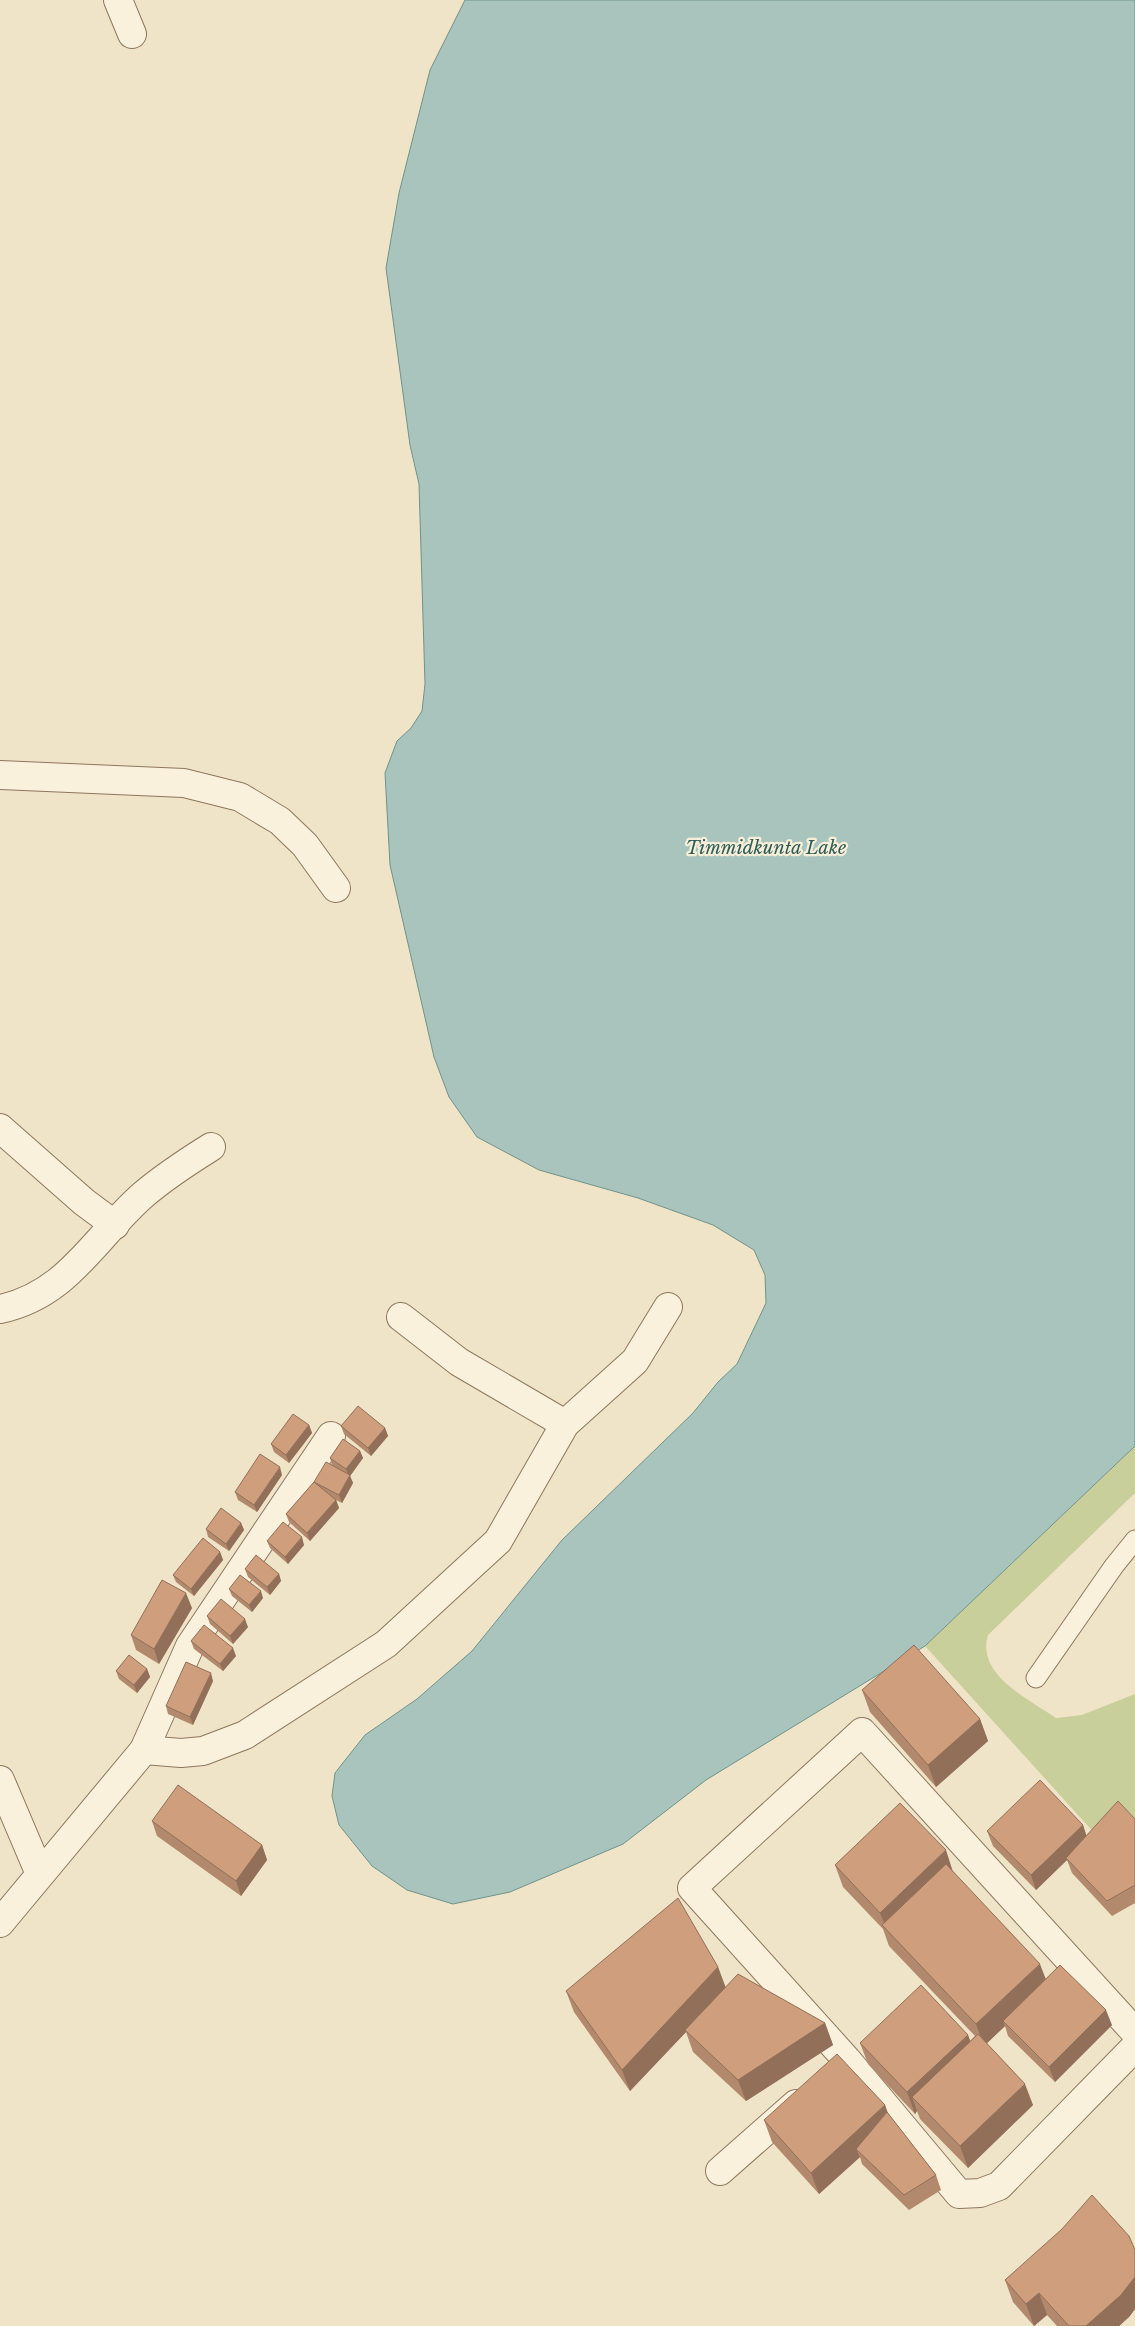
<svg xmlns="http://www.w3.org/2000/svg" width="1135" height="2326" viewBox="0 0 1135 2326" font-family="'Libre Baskerville',serif">
  <style>
    .green { fill: #c9cf9b }
    .water { fill: #a9c4bc; stroke: #6f938a }
    .lines { fill: none; stroke-linecap: round; stroke-linejoin: round }
    .lane-casing { stroke: #8d765c; stroke-width: 21 }
    .street-casing { stroke: #8d765c; stroke-width: 30 }
    .lane { stroke: #faf1dc; stroke-width: 19 }
    .street { stroke: #faf1dc; stroke-width: 28 }
    .wall { fill: #b2896c }
    .shaded-wall { fill: #916f58 }
    .building { fill: #cf9f7d; stroke: #916f58 }
    .labels { text-anchor: middle; stroke-width: 4.5; stroke-linejoin: round; paint-order: stroke }
    .water-label { font-size: 18px; font-style: italic; fill: #2f5d5a; stroke: #f7eed8 }
  </style>
  <rect width="100%" height="100%" fill="#f0e4c8"/>
  <path class="green" d="M1135,1446v47l-147,142c-12,40 41,64 68,83l26,-3 53,-21v184l-210,-232z"/>
  <path class="water" d="M465,0h670v1446l-210,200 -219,134 -83,64 -113,48 -57,12 -46,-14 -35,-24 -33,-41 -7,-29 3,-23 30,-38 52,-36 55,-48 90,-111 131,-127 25,-31 19,-18 29,-61 -1,-28 -11,-25 -41,-25 -75,-27 -99,-28 -62,-33 -28,-40 -15,-40 -44,-192 -5,-92 12,-32 14,-13 11,-17 3,-27 -6,-200 -9,-39 -24,-177 13,-75 31,-123z"/>
  <g class="lines">
    <defs>
      <path id="lane" d="M1036,1678l78,-112 21,-26"/>
      <g id="street">
        <path d="M118,0l14,34"/>
        <path d="M0,775l184,8 56,14 40,24 25,24 31,43"/>
        <path d="M0,1128l84,74 31,23"/>
        <path d="M0,1309c68,-14 95,-72 143,-114 21,-18 44,-33 68,-48"/>
        <path d="M401,1317l58,45 106,62"/>
        <path d="M144,1750l37,3 22,-2 42,-16 141,-91 112,-103 67,-117 70,-63 33,-54"/>
        <path d="M0,1780l40,94"/>
        <path d="M0,1923l144,-173 46,-104 141,-210"/>
        <path d="M1135,2032l-273,-300 -170,156 155,172 112,134 21,-1 19,-7 136,-139"/>
        <path d="M720,2171l76,-67"/>
      </g>
    </defs>
    <use href="#lane" class="lane-casing"/>
    <use href="#street" class="street-casing"/>
    <use href="#lane" class="lane"/>
    <use href="#street" class="street"/>
  </g>
  <g class="wall">
    <path d="M309,1425l3,8 -23,30 -15,-11 -3,-8z"/>
    <path d="M341,1426l44,2 3,8 -17,20 -27,-22z"/>
    <path d="M360,1451l3,7 -13,18 3,7 -11,20 -8,-4 2,1 3,8 -29,33 -21,-19 -3,-8 28,-32 22,-14 -4,-3 -2,-7z"/>
    <path d="M282,1475l-25,37 -19,-12 -3,-8z"/>
    <path d="M241,1523l3,7 -15,21 -21,-14 -2,-8z"/>
    <path d="M267,1541l37,4 -16,19 -18,-16z"/>
    <path d="M220,1552l3,8 -29,36 -18,-14 -3,-7z"/>
    <path d="M245,1569l34,5 2,7 -11,14 -22,-18z"/>
    <path d="M229,1589l34,9 -11,14 -20,-16z"/>
    <path d="M192,1608l-33,56 -23,-14 -5,-15z"/>
    <path d="M207,1616l41,11 -15,17 -23,-20z"/>
    <path d="M191,1641l45,15 -13,15 -29,-22z"/>
    <path d="M147,1669l3,8 -13,16 -18,-14 -3,-8z"/>
    <path d="M213,1681l-20,44 -25,-11 -2,-8z"/>
    <path d="M862,1690l118,29 8,22 -52,46 -66,-75z"/>
    <path d="M1135,1819v84l-23,13 -40,-43 -5,-13 -31,30 -43,-44 -6,-15 96,-6 3,11z"/>
    <path d="M152,1821l110,24 5,15 -26,36 -84,-60z"/>
    <path d="M835,1865l118,7 93,107 66,46 -57,57 -47,-46 -3,-10 -19,18 47,61 -65,63 -48,-49 -3,-8 -2,3 -47,-50 -8,-21 108,-8 2,6 5,-5 -86,-90 -6,-17 -40,-42z"/>
    <path d="M718,1967l8,21 99,35 8,22 -87,56 -53,-49 -7,-20 -56,59 -56,-79 -8,-21z"/>
    <path d="M885,2105l2,7 49,63 5,15 -32,20 -47,-46 -2,-7 -41,37 -47,-52 -8,-22z"/>
    <path d="M1135,2250v59l-6,8 -10,9h-62l-10,-11 -13,11 -21,-24 -8,-22z"/>
  </g>
  <g class="shaded-wall">
    <path d="M309,1425l3,8 -23,30 -3,-8z"/>
    <path d="M385,1428l3,8 -17,20 -3,-8z"/>
    <path d="M360,1451l3,7 -13,18 3,7 -11,20 -3,-8 10,-18 -3,-8z"/>
    <path d="M280,1467l2,8 -25,37 -3,-7z"/>
    <path d="M336,1500l3,8 -29,33 -3,-8z"/>
    <path d="M241,1523l3,7 -15,21 -3,-7z"/>
    <path d="M302,1537l2,8 -16,19 -3,-7z"/>
    <path d="M220,1552l3,8 -29,36 -3,-7z"/>
    <path d="M279,1574l2,7 -11,14 -3,-8z"/>
    <path d="M261,1591l2,7 -11,14 -3,-7z"/>
    <path d="M186,1593l6,15 -33,56 -5,-15z"/>
    <path d="M245,1619l3,8 -15,17 -3,-8z"/>
    <path d="M233,1648l3,8 -13,15 -3,-7z"/>
    <path d="M147,1669l3,8 -13,16 -3,-8z"/>
    <path d="M211,1673l2,8 -20,44 -3,-8z"/>
    <path d="M980,1719l8,22 -52,46 -8,-22z"/>
    <path d="M1083,1825l5,15 -22,18 1,2 -31,30 -5,-15z"/>
    <path d="M262,1845l5,15 -26,36 -5,-15z"/>
    <path d="M946,1850l7,22 -63,61 -3,-3 -7,-17z"/>
    <path d="M1040,1964l8,21 -45,36 2,5 -21,20 -8,-22z"/>
    <path d="M718,1967l8,22 -41,41 1,2 -56,59 -8,-21z"/>
    <path d="M1106,2010l6,15 -57,57 -6,-15z"/>
    <path d="M825,2023l8,22 -87,56 -8,-21z"/>
    <path d="M968,2035l8,22 -64,40 5,14 -2,3 -8,-22z"/>
    <path d="M1025,2084l8,21 -65,63 -8,-22z"/>
    <path d="M885,2105l8,22 -37,22 4,8 -41,37 -8,-21z"/>
    <path d="M1135,2277v32l-6,8 -10,9h-33z"/>
    <path d="M1039,2293l8,22 -13,11 -8,-22z"/>
  </g>
  <g class="building">
    <path d="M358,1406l27,22 -17,20 -27,-22z"/>
    <path d="M293,1414l16,11 -23,30 -15,-11z"/>
    <path d="M343,1439l17,12 -14,18 -16,-11z"/>
    <path d="M260,1454l20,13 -26,38 -19,-13z"/>
    <path d="M326,1462l24,13 -11,20 -25,-13z"/>
    <path d="M314,1482l22,18 -29,33 -21,-19z"/>
    <path d="M221,1508l20,15 -15,21 -20,-15z"/>
    <path d="M283,1522l19,15 -17,20 -18,-16z"/>
    <path d="M203,1538l17,14 -29,37 -18,-14z"/>
    <path d="M256,1555l23,19 -12,13 -22,-18z"/>
    <path d="M240,1575l21,16 -12,14 -20,-16z"/>
    <path d="M162,1580l24,13 -32,56 -23,-14z"/>
    <path d="M221,1599l24,20 -15,17 -23,-20z"/>
    <path d="M204,1625l29,23 -13,16 -29,-23z"/>
    <path d="M914,1645l66,74 -52,46 -66,-75z"/>
    <path d="M129,1655l18,14 -13,16 -18,-14z"/>
    <path d="M186,1662l25,11 -21,44 -24,-11z"/>
    <path d="M1040,1780l43,45 -52,50 -44,-44z"/>
    <path d="M178,1785l84,60 -26,36 -84,-60z"/>
    <path d="M1118,1801l17,18v66l-28,16 -41,-43z"/>
    <path d="M900,1803l46,47 -66,63 -45,-48z"/>
    <path d="M946,1864l94,100 -64,60 -94,-99z"/>
    <path d="M678,1898l40,69 -96,103 -56,-79z"/>
    <path d="M1060,1965l46,45 -57,57 -46,-46z"/>
    <path d="M738,1974l87,49 -87,57 -53,-50z"/>
    <path d="M921,1985l47,50 -61,57 -47,-49z"/>
    <path d="M978,2034l47,50 -65,62 -48,-49z"/>
    <path d="M837,2054l48,51 -74,68 -47,-53z"/>
    <path d="M887,2112l49,63 -32,20 -48,-46z"/>
    <path d="M1092,2195l37,41 6,14v27l-14,18 -35,31h-17l-30,-33 -13,11 -21,-24 57,-51z"/>
  </g>
  <g class="labels">
    <g class="water-label">
      <text x="766" y="854">Timmidkunta Lake</text>
    </g>
  </g>
</svg>
